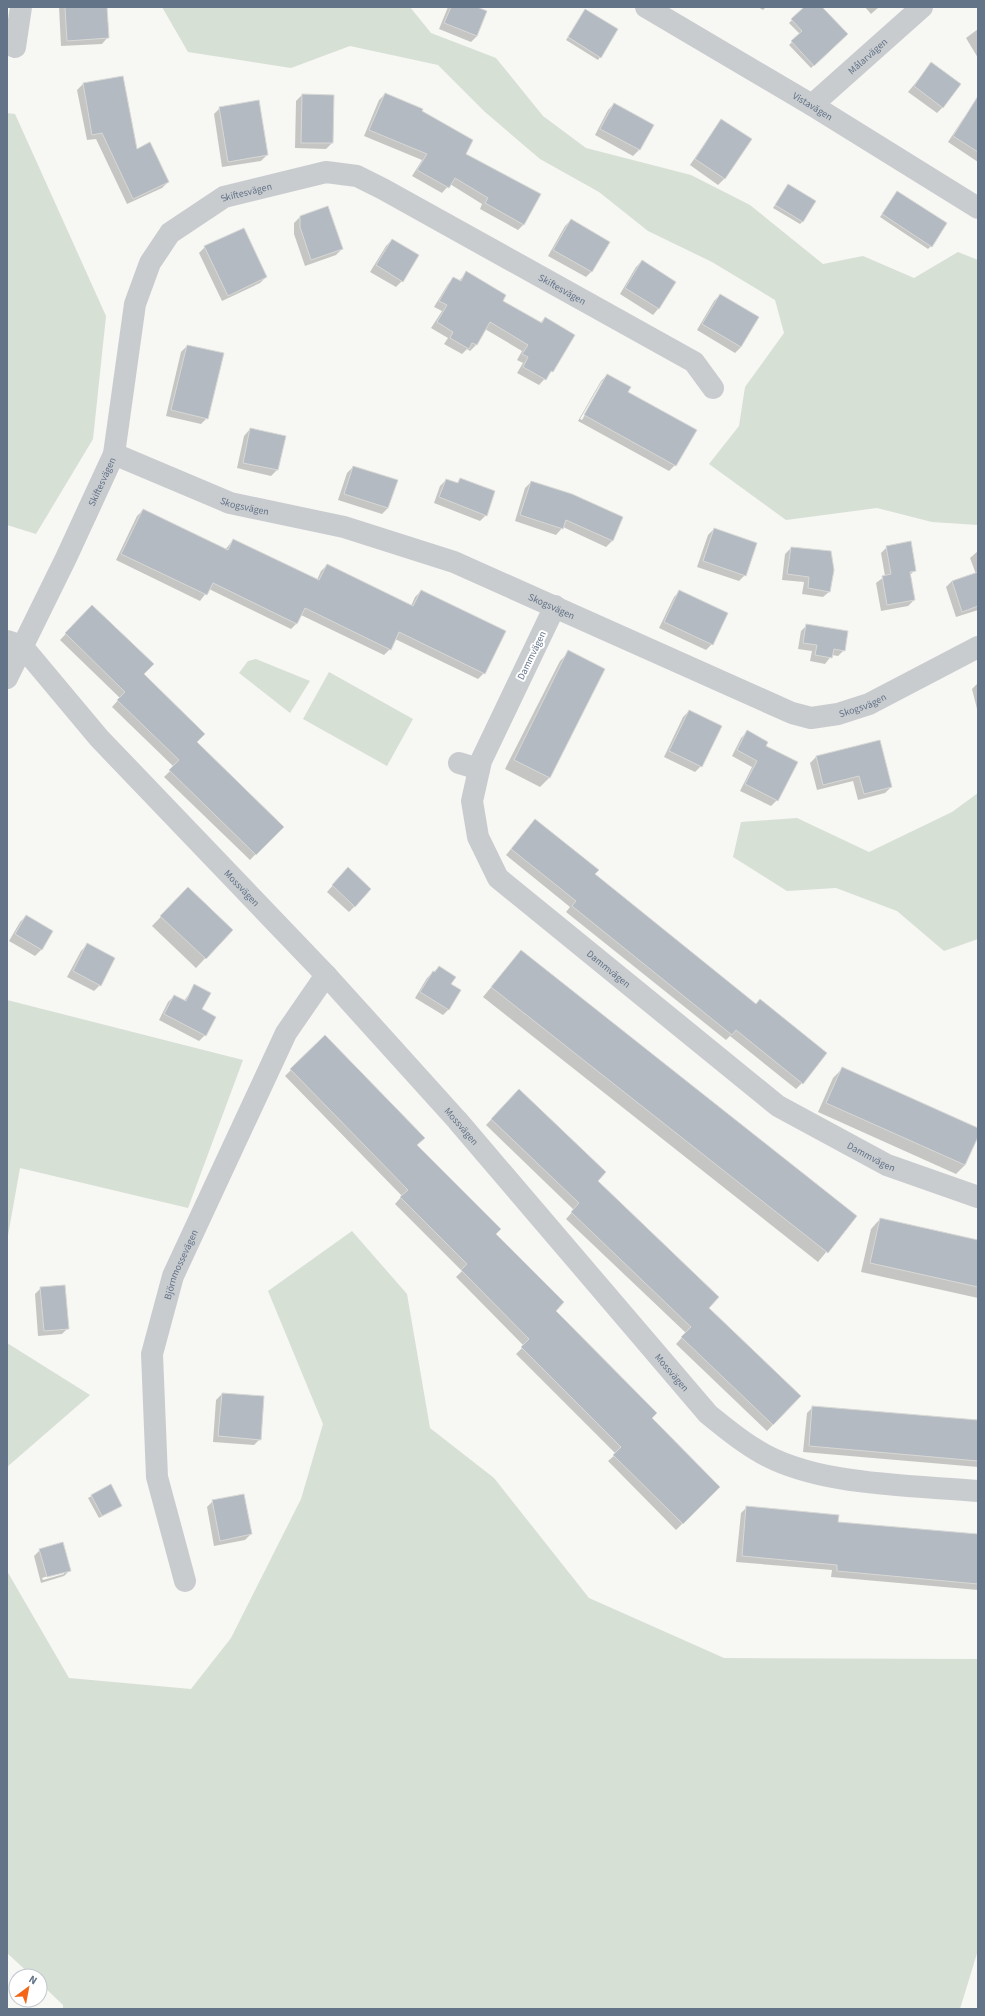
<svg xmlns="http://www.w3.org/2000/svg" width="985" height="2016" viewBox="0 0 985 2016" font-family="'Source Sans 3',sans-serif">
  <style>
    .green { fill: #d7e0d4 }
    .shadow { fill: #0003; fill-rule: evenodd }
    .building { fill: #b3bac1; stroke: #d8d9d6 }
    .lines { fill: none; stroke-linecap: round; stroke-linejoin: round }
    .minor { stroke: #c9cccf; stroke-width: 22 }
    .labels { text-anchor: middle; stroke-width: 4; stroke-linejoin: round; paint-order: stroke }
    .street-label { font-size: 10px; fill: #637388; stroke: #fff }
  </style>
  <rect width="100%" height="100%" fill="#f7f7f4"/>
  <g class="green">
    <path d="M162,7h248l21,26 65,25 47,58 43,32 105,27 59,30 73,59 40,-8 51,22 44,-26 20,8v265l-46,-3 -55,-14 -91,12 -77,-56 30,-38 6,-39 39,-54 -9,-33 -63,-38 -64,-31 -49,-39 -59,-33 -55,-47 -47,-47 -88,-19 -59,22 -103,-16z"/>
    <path d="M7,113l8,1 91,202 -13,123 -57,95 -29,-9z"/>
    <path d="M256,659l54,22 -20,32 -51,-40 9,-12z"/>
    <path d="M329,672l84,47 -26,47 -84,-47z"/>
    <path d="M978,793v146l-34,12 -47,-40 -61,-23 -49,3 -54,-34 8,-35 56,-4 72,34 83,-40z"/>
    <path d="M7,1000l236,60 -55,148 -168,-40 -13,73z"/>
    <path d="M352,1231l55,63 23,134 64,50 95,120 135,60 254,1v291l-18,59h-897v-4l-23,-22v-7h-8l-25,-23v-382l62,107 122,11 40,-51 70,-139 22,-75 -55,-133z"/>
    <path d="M7,1343l83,52 -83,72z"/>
  </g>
  <g class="shadow">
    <path d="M59,7h47l2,30 -6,7 -41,2z"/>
    <path d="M448,7h27l2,29 -6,6 -32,-13z"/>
    <path d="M758,7h8l-3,3z"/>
    <path d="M806,7h15l25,27 -35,34 -22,-23 11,-11 -11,-11z"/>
    <path d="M865,7h14l-8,7z"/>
    <path d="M585,11l15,46 -2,3 -32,-20z"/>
    <path d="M978,29v29l-12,-20z"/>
    <path d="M932,63l11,44 -6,6 -29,-21z"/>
    <path d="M83,84l53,66 32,32 -6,6 -35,16 -31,-65 -9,1 -10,-50z"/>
    <path d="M385,94l36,18 103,112 -6,6 -38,-21 2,-5 -32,-20 -8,9 -30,-17 10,-16 -58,-24 15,-36z"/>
    <path d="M302,95l31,1 -1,47 -6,6 -31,-1 1,-47z"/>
    <path d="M614,104l25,46 -6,6 -38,-21 13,-25z"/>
    <path d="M220,108l47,47 -6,6 -39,6 -8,-53z"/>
    <path d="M969,113l9,5v44l-30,-20 15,-23z"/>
    <path d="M722,121l28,18 -26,40 -6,6 -28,-20 26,-38z"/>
    <path d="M788,185l15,36 -3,3 -27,-16z"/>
    <path d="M897,192l34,54 -3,3 -48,-32z"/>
    <path d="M300,217l42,32 -6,6 -31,11 -11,-32v-11z"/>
    <path d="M571,220l21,51 -6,6 -38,-21 17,-30z"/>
    <path d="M392,240l10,41 -6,6 -26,-15 16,-26z"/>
    <path d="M205,247l61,30 -6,6 -38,18 -23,-48z"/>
    <path d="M642,261l33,21 -17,27 -5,6 -33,-21 16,-27z"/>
    <path d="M467,272l35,29 38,22 5,-5 7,53 -13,14 -22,-12 6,-10 -6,-3 5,-9 -37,-22 -9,16 -6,6 -3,-2 -5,5 -18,-10 4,-6 -17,-10 11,-17 -8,-4 14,-23 6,-6 5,3z"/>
    <path d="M720,295l21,52 -6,6 -38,-23 17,-29z"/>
    <path d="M187,346l20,72 -6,6 -35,-8 15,-64z"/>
    <path d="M607,375l20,17 48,73 -6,6 -91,-50 23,-40zM602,381h2l-22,39 -2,-1z"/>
    <path d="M250,429l34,8 -7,33 -6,6 -34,-8 7,-32z"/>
    <path d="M353,467l35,41 -6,6 -44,-14 9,-27z"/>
    <path d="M446,480l10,3 4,-3 26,35 -6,6 -46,-18 6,-17z"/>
    <path d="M531,482l91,36 -10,23 -6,6 -43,-20 -7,8 -41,-14 10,-33z"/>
    <path d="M143,510l82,40 8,-10 84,40 4,-9 6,-6 84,41 4,-9 6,-6 63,82 -6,6 -83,-40 -5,10 -6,6 -83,-40 -4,8 -6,6 -82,-40 -9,12 -84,-41 21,-44z"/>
    <path d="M714,529l31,46 -6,6 -42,-14 11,-32z"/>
    <path d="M887,547l28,23 -6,6 5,24 -6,6 -27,5 -5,-28 9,-7 -4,-23z"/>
    <path d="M791,548l39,43 -7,6 -21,-3 2,-12 -22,-2 3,-26z"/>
    <path d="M978,551v59l-22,7 -10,-30 6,-6 24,-7 -6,-16z"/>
    <path d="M680,591l32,53 -6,6 -47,-22 15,-31z"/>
    <path d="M92,606l104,136 86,85 -32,33 -86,-83 10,-10 -62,-60 8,-9 -60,-58z"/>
    <path d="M807,625l37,25 -6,6 -6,-1 -7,9 -15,-3 2,-10 -14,-2 3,-18z"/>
    <path d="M569,652l35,17 -55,109 -9,9 -35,-18 55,-108z"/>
    <path d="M978,683v30l-6,-24z"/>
    <path d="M689,711l12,55 -6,6 -31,-15 19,-40z"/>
    <path d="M747,732l18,14 12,54 -6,6 -31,-15 12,-24 -20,-11 9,-18z"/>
    <path d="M816,757l75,30 -6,6 -27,7 -5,-19 -36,9 -7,-27z"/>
    <path d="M529,827l65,48 208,208 -6,6 -66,-53 -4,4 -160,-128 4,-5 -64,-52z"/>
    <path d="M342,875l13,31 -6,6 -22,-20z"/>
    <path d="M179,898l53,32 -36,38 -44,-42z"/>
    <path d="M26,916l26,15 -11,19 -6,6 -26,-15 11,-19z"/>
    <path d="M87,945l13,40 -6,6 -27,-14 14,-26z"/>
    <path d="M521,951l335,265 -38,46 -335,-265z"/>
    <path d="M439,967l11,18 -1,24 -6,6 -28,-17 12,-20z"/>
    <path d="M195,986l10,49 -6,6 -40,-21 9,-18 6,-6 10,5z"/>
    <path d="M325,1036l91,109 78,89 60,77 96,107 69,69 -43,43 -68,-69 8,-7 -100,-100 8,-8 -68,-69 6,-6 -67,-67 7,-8 -117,-120z"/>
    <path d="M843,1068l135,61v6l-13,30 -9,9 -138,-62 15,-34z"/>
    <path d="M519,1090l189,218 92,88 -33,35 -91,-87 10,-11 -120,-114 8,-9 -88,-85z"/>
    <path d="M880,1219l98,22v57l-117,-26 10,-43z"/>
    <path d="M41,1288l27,40 -6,6 -24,2 -3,-42z"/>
    <path d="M222,1394l38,45 -6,6 -41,-3 3,-42z"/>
    <path d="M813,1407l165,14v46l-175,-15 4,-39z"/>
    <path d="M110,1486l11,20 -22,12 -11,-20z"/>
    <path d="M213,1501l38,33 -6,6 -31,6 -7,-39z"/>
    <path d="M747,1507l90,15 141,13v55l-147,-13 1,-7 -96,-8 5,-49z"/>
    <path d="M40,1550l30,20 -6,6 -23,7 -7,-27zM64,1571v3l-21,6 -1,-2z"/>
  </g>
  <g class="building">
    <path d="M65,7h42l2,31 -42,3z"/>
    <path d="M451,7h26l10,4 -10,25 -33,-13z"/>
    <path d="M804,7h18l26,27 -34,32 -23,-25 11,-10 -11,-12z"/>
    <path d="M585,9l33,20 -17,29 -33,-21z"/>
    <path d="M931,62l30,22 -18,24 -29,-22z"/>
    <path d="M123,76l14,73 13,-7 19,40 -36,17 -31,-66 -10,2 -9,-52z"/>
    <path d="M385,93l38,16 -1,2 51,29 -7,14 75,40 -17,31 -39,-22 3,-5 -33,-20 -6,10 -32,-18 10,-16 -58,-24z"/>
    <path d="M302,94l32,1 -1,48h-32z"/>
    <path d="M978,96v56l-25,-16z"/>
    <path d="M259,100l9,55 -40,7 -9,-55z"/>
    <path d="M614,103l40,22 -14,25 -40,-21z"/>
    <path d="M721,119l31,20 -27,40 -30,-20z"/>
    <path d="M788,184l28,17 -13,21 -28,-17z"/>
    <path d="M897,191l50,32 -15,24 -50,-33z"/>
    <path d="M328,206l15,43 -32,11 -11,-33v-11z"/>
    <path d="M571,219l39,23 -18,30 -39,-22z"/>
    <path d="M244,228l23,49 -39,19 -24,-50z"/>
    <path d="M392,239l27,16 -16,27 -27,-17z"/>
    <path d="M642,260l34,22 -17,27 -34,-21z"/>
    <path d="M466,271l40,24 -3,6 39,22 3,-6 30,18 -22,37 -2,-1 -5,9 -23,-13 5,-10 -6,-3 6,-9 -38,-23 -13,23 -5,-2 -3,6 -19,-11 3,-6 -16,-10 10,-17 -8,-4 14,-24 8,4z"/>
    <path d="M720,294l39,23 -18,30 -39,-23z"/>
    <path d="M187,345l37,8 -16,66 -37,-9z"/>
    <path d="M607,374l24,13 -3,5 69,38 -21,36 -92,-51z"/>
    <path d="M250,428l36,8 -8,34 -35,-7z"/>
    <path d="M353,466l45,14 -10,28 -44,-14z"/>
    <path d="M460,478l35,13 -8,25 -48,-19 7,-18 12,4z"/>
    <path d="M531,481l41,13 51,23 -10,24 -47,-21 -3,9 -43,-14z"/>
    <path d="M143,509l85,41 5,-11 86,41 8,-16 86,42 8,-16 85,41 -21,43 -86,-42 -8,18 -86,-42 -8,16 -84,-41 -6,12 -86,-41z"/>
    <path d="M714,528l43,15 -11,33 -43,-15z"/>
    <path d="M911,541l5,30 -6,1 5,28 -28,5 -5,-29 9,-2 -5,-28z"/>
    <path d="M791,547l40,4 3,19 -4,22 -22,-4 1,-11 -22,-3z"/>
    <path d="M978,572v34l-16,6 -10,-31z"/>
    <path d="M679,590l49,23 -15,32 -49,-23z"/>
    <path d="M92,605l62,59 -10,10 61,60 -8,8 87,85 -28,28 -87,-85 10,-10 -62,-60 8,-8 -60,-59z"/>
    <path d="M806,624l42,7 -3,20 -11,-2 -2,9 -17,-3 2,-10 -14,-2z"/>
    <path d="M568,650l37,19 -55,109 -36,-18z"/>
    <path d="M689,710l33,16 -20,41 -33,-16z"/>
    <path d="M747,730l21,12 -2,4 32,16 -20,39 -33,-17 12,-23 -20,-11z"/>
    <path d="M880,740l12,47 -28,7 -5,-18 -36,9 -7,-29z"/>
    <path d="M535,819l64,51 -4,4 161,130 4,-5 67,54 -24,31 -67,-54 -4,5 -160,-129 4,-5 -65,-52z"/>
    <path d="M348,867l23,22 -16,18 -23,-22z"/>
    <path d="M188,887l45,43 -27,29 -46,-43z"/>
    <path d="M26,915l27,16 -11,19 -27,-16z"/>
    <path d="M87,943l28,15 -14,28 -28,-15z"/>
    <path d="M521,950l336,266 -29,37 -337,-266z"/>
    <path d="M439,966l17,11 -5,7 10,6 -12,20 -29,-18 13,-21 2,1z"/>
    <path d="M194,984l17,9 -9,16 14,8 -10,19 -42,-22 10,-19 12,6z"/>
    <path d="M325,1035l100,103 -8,7 84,84 -5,5 68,68 -8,9 101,102 -5,5 68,69 -37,37 -70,-69 8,-8 -100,-100 8,-8 -68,-69 6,-6 -67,-67 8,-7 -118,-121z"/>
    <path d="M842,1067l136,61v9l-13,28 -139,-62z"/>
    <path d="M519,1089l87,83 -8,9 121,116 -10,11 92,88 -28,29 -92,-88 10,-10 -120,-115 8,-9 -88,-84z"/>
    <path d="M880,1218l98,22v47l-108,-24z"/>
    <path d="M65,1285l4,44 -25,2 -4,-44z"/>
    <path d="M222,1393l42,3 -3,44 -43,-4z"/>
    <path d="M812,1406l166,14v41l-169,-15z"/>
    <path d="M111,1484l11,22 -20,10 -11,-21z"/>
    <path d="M244,1494l8,40 -32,7 -8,-41z"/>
    <path d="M746,1506l93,9 -1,7 140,12v50l-141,-13v-6l-95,-9z"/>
    <path d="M63,1542l8,29 -24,6 -8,-28z"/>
  </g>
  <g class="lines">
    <g class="minor">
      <path id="s1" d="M646,7l166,98 166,103"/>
      <path d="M15,47l6,-40"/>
      <path id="s2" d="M812,105l110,-98"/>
      <path id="s3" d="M114,454l116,49 114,24 110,35 338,151 19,5 27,-4 31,-10 109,-57"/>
      <path id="s4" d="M555,606l-74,155 -9,40 6,36 20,41 280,228 109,59 91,32"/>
      <path id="s5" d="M7,641l15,5 77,92 227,237 131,145 251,294c15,12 30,25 47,35 57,37 155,36 223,42"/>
      <path id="s6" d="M7,678l59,-120 48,-104 21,-150 15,-41 20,-30 54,-36 102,-25 31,4 26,13 311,173 19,26"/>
      <path d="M459,763l20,6"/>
      <path id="s7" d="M185,1581l-28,-104 -5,-123 21,-78 113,-243 40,-58"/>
    </g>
  </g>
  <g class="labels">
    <g class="street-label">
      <text dy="4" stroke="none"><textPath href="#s2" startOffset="74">Målarvägen</textPath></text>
      <text dy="4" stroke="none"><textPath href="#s1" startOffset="194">Vistavägen</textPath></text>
      <text dy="4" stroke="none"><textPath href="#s6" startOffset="567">Skiftesvägen</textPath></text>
      <text dy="4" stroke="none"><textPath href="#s6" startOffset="915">Skiftesvägen</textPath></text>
      <text dy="4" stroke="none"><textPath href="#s6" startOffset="218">Skiftesvägen</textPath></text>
      <text dy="4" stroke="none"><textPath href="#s3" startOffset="141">Skogsvägen</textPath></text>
      <text dy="4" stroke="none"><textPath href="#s3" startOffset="465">Skogsvägen</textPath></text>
      <text transform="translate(531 655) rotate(-64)" y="4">Dammvägen</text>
      <text dy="4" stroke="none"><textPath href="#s3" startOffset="801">Skogsvägen</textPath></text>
      <text dy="4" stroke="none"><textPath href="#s5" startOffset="343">Mossvägen</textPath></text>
      <text dy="4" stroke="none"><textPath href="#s4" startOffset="438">Dammvägen</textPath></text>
      <text dy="4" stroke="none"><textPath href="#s5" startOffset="667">Mossvägen</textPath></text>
      <text dy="4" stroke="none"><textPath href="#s4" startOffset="762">Dammvägen</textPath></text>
      <text dy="4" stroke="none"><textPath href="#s7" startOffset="325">Björnmossevägen</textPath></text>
      <text dy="4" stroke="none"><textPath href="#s5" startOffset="991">Mossvägen</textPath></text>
    </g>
  </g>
  <rect width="985" height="2016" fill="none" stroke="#637388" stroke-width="16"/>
  <g transform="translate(28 1988) rotate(32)"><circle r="19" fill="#ffffff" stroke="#c1c7cf"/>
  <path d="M0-3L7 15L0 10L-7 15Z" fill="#f46617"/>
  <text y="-6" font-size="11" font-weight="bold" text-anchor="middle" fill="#637388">N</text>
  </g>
</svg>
